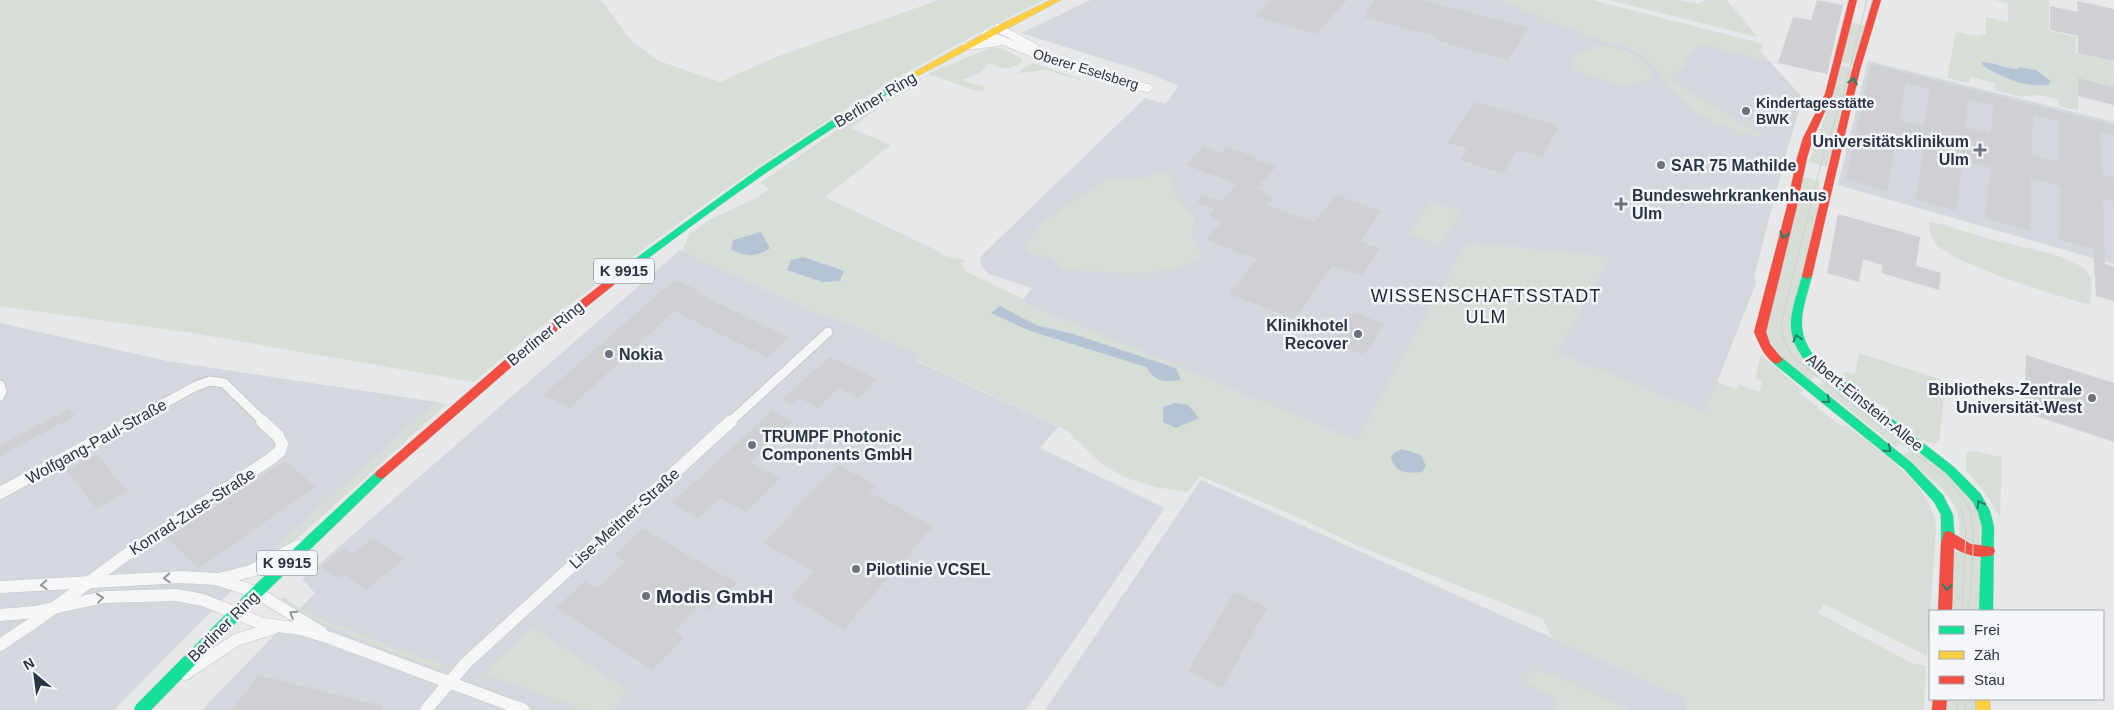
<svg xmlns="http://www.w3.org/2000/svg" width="2114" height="710" viewBox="0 0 2114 710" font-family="Helvetica,sans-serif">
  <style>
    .built { fill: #d4d7dd }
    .green { fill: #d6ded6; fill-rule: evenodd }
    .water { fill: #b4c4d5 }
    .building { fill: #ced0d3; fill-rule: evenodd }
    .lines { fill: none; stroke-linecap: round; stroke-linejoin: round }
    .street-far2-casing { stroke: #c4c6c8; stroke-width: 9 }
    .street-far1-casing { stroke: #c4c6c8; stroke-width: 11 }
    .street-casing { stroke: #c4c6c8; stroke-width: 13 }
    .fast-casing { stroke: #c4c6c8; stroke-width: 1 }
    .slow-casing { stroke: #c4c6c8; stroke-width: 1 }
    .jam-casing { stroke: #c4c6c8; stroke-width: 1 }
    .street-far2 { stroke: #f5f6f7; stroke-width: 8 }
    .street-far1 { stroke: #f5f6f7; stroke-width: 9 }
    .street { stroke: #f5f6f7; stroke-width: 12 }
    .fast { fill: #16e098; fill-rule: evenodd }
    .slow { fill: #ffcf43; fill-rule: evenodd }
    .jam { fill: #f24e42; fill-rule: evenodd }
    .tram { stroke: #cecfd2; stroke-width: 1 }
    .oneway { stroke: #22816a }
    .oneway2 { stroke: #90959e }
    .poi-dot { fill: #6c737f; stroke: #f4f6f9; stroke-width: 2 }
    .labels { text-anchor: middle; stroke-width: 5; stroke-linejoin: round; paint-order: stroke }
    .far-street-label { font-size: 14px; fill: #2b3445; stroke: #f4f6f9 }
    .far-poi-label { font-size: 14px; font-weight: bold; fill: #2b3445; stroke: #f4f6f9; text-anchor: start }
    .shield { fill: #f4f6f9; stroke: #676e7b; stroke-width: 1 }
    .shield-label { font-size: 15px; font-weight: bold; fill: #2b3445 }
    .street-label { font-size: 16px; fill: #2b3445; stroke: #f4f6f9 }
    .poi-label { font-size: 16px; font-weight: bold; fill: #2b3445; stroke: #f4f6f9; text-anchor: start }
    .neighbourhood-label { font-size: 18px; letter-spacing: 1px; fill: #1d2536; stroke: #f4f6f9 }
    .near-poi-label { font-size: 19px; font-weight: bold; fill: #2b3445; stroke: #f4f6f9; text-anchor: start }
  </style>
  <rect width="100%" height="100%" fill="#e6e8ea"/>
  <g class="built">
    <path d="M1091,0h437l233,52 42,46 -16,52 -33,127 2,6 -51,130 -148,-60 52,-96 -109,-11 -34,-1 -109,196 -336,-139 11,-14 -43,-14 -7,-7 -2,-10 165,-159 21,6 12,-18 -27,-12 -130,-41z"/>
    <path d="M1868,61l246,61v142l-276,-79z"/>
    <path d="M680,250l138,64 3,-2 100,43 -4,6 141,66 -18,21 125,60 -139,202h-824l113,-117 -13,-14z"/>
    <path d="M0,323l167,38 270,41 -174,157 -149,151h-114z"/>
    <path d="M1201,480l487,219 -3,11h-640z"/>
  </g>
  <g class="green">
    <path d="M0,0h601l30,41 28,20 61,21 59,-26 160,-56h106c-149,70 -285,161 -416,260 -52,39 -105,78 -155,122l-282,-49 -192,-27z"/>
    <path d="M1499,0h93l171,44 -2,8 8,9 -67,-16 -19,16 5,2 -20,16 93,56 -4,2 -41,-13 -25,-16 -22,-21 -12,-19 -11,-10 -20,-11 -33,-9z"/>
    <path d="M1609,0h68l22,4 6,-4h22l30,37z"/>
    <path d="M1994,0h55v31l27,6 -1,16 38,8 1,26 -36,-8v32l-19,-5 -1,-7 -25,-5v3l-9,-2v2l-30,-7 1,-7 -25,-6 -1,6 -22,-5 9,-46 20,4 10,-2v-17l22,5v-19z"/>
    <path d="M1850,22l17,4 -13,39 -13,-3z"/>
    <path d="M1596,46c19,-1 54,9 56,31l-9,5 -24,3 -45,-16 -2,-2 4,-11z"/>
    <path d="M992,47c12,1 20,8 31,12l-1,3c-16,9 -17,8 -33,1l-10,11 -17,6 8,3 14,3v4l-8,1 -41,-15h-6l1,-3z"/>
    <path d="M1033,63l48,16 -1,1 -34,-10 -29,3z"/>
    <path d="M1840,65l14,3 -24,100 -21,-6 27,-76z"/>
    <path d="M922,77l1,2 -10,6v2l-31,18 -31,23 40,17 -66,52 113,54 3,4 24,5 -3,4 5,8 56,27 -2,3 336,139 109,-196 34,1 109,11 -52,96 148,60 12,-31 20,7 1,-5 21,8 3,-10 -7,-3 6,-24 42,36 -3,2 42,34 4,-2c32,26 89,60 90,105l-9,126 -103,-52 -6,9 94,50 14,3 -2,44h-239l3,-11 -138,-62 27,-8 -26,7 -8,-17 -185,-73 -58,-28 -100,-42 -13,16 -32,-5 -29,-9 -23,-13 -36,-34 -150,-71 3,-5 -99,-43 -3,2 -136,-63 7,-16 20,-15 47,-22 13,-9 -9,-6 87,-60zM1000,306l36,19 37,9 103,34 -25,7 -5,-8 -116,-36z"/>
    <path d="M1161,172l11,2c-4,18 11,30 22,43l-2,20 10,19c-37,26 -94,15 -137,14l-15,-14 -17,-1 -7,-7 12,-22 26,-19 43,-27 37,-3z"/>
    <path d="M1805,177l15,5 -3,15 3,5 -28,121 31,52 -16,6 -20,-16 -23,-31 39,-156z"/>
    <path d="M1431,202l30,10 -21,33 -31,-11z"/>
    <path d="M1933,222l64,19 56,13 30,13 9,12 -2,24 -5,1c-29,-10 -141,-40 -153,-66 -2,-3 -2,-10 -3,-15z"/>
    <path d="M1859,353l87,28 -7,61c-13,8 -41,-22 -52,-30l2,-2 -10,-7 -2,1 -37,-28 6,-5 9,3z"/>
    <path d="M1826,382l78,61 -8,4 -78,-62z"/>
    <path d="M437,402l10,2 -149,134 -35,21z"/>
    <path d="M1917,448l43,36 21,32 -1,30 -18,-7c-4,-9 -2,-20 -6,-30 -10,-23 -37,-39 -55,-54z"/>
    <path d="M1973,451l29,6 -2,60 -14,-23 -20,-24v-17z"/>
    <path d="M1958,550l21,8 4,5 -2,48h-30l3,-60 4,1z"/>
    <path d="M285,597c11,17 136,61 162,69l-8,2 -15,-4 -49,-19 -79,-33 -17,-11z"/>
    <path d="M533,627l94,63 -13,20h-28l-100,-35 4,-8z"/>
    <path d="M1534,670l17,4 78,36h-75l3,-11 -32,-16 3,-9z"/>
    <rect x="1945" y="699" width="33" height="11"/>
  </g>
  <g class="water">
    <path d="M1981,62c13,0 24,7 37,7l1,-2 17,3 15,11 -2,4c-20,2 -35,-3 -53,-12 -6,-3 -12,-5 -15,-11z"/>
    <path d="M761,232l9,16c-15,10 -22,8 -39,2l2,-10z"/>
    <path d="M803,257l41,14 -4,10 -17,1 -36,-12 4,-10z"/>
    <path d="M1000,306l36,19 37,9 103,34 5,12c-17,2 -25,3 -35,-13l-116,-36 -39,-18z"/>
    <path d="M1176,403l12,2 11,13 -23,10 -13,-6v-15z"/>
    <path d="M1402,449l19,6 5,11 -4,6c-14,2 -28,1 -31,-15l4,-5z"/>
  </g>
  <g class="building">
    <path d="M1271,0h76l-31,34 -61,-18z"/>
    <path d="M1375,0h46l107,28 -20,32 -71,-19 2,-4 -75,-20 5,-5 -3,-1z"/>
    <path d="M1817,0l26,5 -16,69 -49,-11 15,-46 18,3z"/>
    <path d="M2077,1l37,8v52l-36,-8v-17l-28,-6v-24l28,6z"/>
    <path d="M1871,64l243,61v10l-14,-3 2,42 12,3v24l-11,-3 2,66 9,3v34l-18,-5 -3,-47 -34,-9 2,-54 -30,-8 -1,53 -45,-13 6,-50 -29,-8 -5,51 -42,-12 9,-49 -29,-8 -8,49 -41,-12zM1906,83l24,6 -6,38 -25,-7zM1968,99l25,6 -2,29 -26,-7zM2033,115l26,6v41l-27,-7z"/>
    <path d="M2078,78l36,9v18l-36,-9z"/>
    <path d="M1475,102l84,24 -17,31 -25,-7 -14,24 -43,-14 7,-11 -19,-6z"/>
    <path d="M1204,146l18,7 5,-6 30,11 -2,2 21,7 -20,22 9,3 -2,3 10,3 -6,7 48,17 20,-27 46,16 -21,30 20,7 -18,28 -30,-10 -37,53 -66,-25 28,-35 -51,-19 16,-19 -13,-5 6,-7 -18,-6 6,-8 19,6 15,-17 -51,-19z"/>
    <path d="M1838,214l82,23 -4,29 25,7 -2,17 -58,-17 1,-8 -19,-6 -4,23 -32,-9z"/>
    <path d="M674,280l24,10 -3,2 95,46 -23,19 -93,-46 -104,97 -27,-13z"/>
    <path d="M1353,312l31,12 -20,31 -31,-12z"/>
    <path d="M2026,355l88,28v59l-90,-30z"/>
    <path d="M829,357l48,22 -18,19 -20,-10 -20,20 -20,-10 -7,7 -10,-5z"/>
    <path d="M69,409l6,7 -75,40v-11z"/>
    <path d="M772,411l20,11 -42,40 30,16 -34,34 -26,-14 -22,20 -26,-15z"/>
    <path d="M97,455l30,36 -30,18 -30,-38z"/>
    <path d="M285,461l31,26 -118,81 -31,-30z"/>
    <path d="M838,465l38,20 -7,7 64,34 -89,103 -54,-32 24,-26 -51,-28z"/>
    <path d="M642,528l94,55 -26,27 -10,-6 -26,27 10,6 -31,33 -97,-62 29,-27 12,7 28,-27 -11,-6z"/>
    <path d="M373,538l31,21 -38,31 -22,-16 -6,4 -17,-12 23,-18 8,6z"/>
    <path d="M1234,592l33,16 -45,80 -34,-17z"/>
    <path d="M259,675l124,31v4h-152z"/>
  </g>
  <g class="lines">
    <defs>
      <g id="street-far2">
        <path d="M998,28l36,19"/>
        <path d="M986,34l60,24 89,28 13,2"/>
        <path d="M966,46l32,-4"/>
      </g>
      <g id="street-far1">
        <path d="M0,385l2,6 -2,5"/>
        <path d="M130,422l66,-36 14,-5 14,2 40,39"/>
        <path d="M730,422l98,-90"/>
      </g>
      <g id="street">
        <path d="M0,493l132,-72"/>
        <path d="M219,579l32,-8 47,-25"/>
        <path d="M0,587l182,-10 34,2 40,13 65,40"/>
        <path d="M0,615l35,-3 69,-15 72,-2 27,5 60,24 38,5 29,9 194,72"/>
        <path d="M0,645l39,-26 84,-62 149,-99 8,-7 2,-7 -4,-8 -16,-15"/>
        <path d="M185,674l51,-34 38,-12"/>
        <path d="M426,710l40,-47 265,-242"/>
      </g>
      <g id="fast">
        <path d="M913,72l3,1v4c-102,60 -198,127 -291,199h-8l-1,-2 1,-2 143,-104 74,-49z"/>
        <path d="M1807,273l5,3c-9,35 -20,54 6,85l136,106 26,26 10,18 4,16 -1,84h-14l3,-84 -4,-15 -6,-11 -26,-28 -136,-106c-29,-35 -19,-51 -8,-91z"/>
        <path d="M1777,356l4,1 131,106 31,32 10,20 2,28 -2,4 -5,1 -5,-1 -2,-4v-28l-7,-13 -30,-33 -131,-106 -2,-3 2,-3z"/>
        <path d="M381,469l4,2 2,3 -2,3 -120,116 -114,117h-17l2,-5 119,-120 122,-114z"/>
      </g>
      <g id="slow">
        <path d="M1051,0h10l-145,77h-6l-1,-2 90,-50z"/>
        <rect x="1976" y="699" width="14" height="11"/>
      </g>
      <g id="jam">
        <path d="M1849,0h8l-24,94 -20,44 -6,20 -11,52 -30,122 4,12 13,16 -6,4c-12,-4 -18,-21 -23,-32l32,-122 11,-52 6,-20 22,-44z"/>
        <path d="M1873,0h8l-21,70 -48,206 -5,3 -5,-3 50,-206z"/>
        <path d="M621,271l4,1 1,2 -1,2 -110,88 -130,113 -4,2 -4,-2 -2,-3 2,-3 130,-113 110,-86z"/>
        <path d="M1949,531l22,13 22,3 2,4 -2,4c-13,4 -27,0 -39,-7l-2,63h-14l3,-68 3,-11z"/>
        <path d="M1933,699h14l-1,11h-14z"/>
      </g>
    </defs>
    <use href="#street-far2" class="street-far2-casing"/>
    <use href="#street-far1" class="street-far1-casing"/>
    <use href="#street" class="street-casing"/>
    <use href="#fast" class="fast-casing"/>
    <use href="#slow" class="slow-casing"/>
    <use href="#jam" class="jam-casing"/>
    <use href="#street-far2" class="street-far2"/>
    <use href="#street-far1" class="street-far1"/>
    <use href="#street" class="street"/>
    <use href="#fast" class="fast"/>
    <use href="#slow" class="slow"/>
    <use href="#jam" class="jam"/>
    <g class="tram">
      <path d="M1867,0l-24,95 -23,72 -38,153c-2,17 5,29 16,41l144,114c11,10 22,22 28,36 7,20 0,77 -1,100"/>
      <path d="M1960,506l6,24 -4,81"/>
      <path d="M1957,699v11"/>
      <path d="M1965,710l1,-11"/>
    </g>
  </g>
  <defs><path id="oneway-chevron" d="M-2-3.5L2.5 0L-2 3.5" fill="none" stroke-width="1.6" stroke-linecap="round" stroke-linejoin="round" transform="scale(1.25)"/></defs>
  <g class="oneway">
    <use href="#oneway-chevron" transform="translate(1853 81) rotate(-77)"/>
    <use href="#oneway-chevron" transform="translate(1784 235) rotate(105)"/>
    <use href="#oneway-chevron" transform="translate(1797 338) rotate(-106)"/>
    <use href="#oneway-chevron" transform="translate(1827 400) rotate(39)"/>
    <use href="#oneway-chevron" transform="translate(1888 449) rotate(39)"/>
    <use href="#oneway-chevron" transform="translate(1980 504) rotate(-119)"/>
    <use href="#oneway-chevron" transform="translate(1947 587) rotate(94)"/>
  </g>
  <g class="oneway2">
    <use href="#oneway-chevron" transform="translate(167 578) rotate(177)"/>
    <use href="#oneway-chevron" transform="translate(44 585) rotate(177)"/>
    <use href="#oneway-chevron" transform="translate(100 598) rotate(-7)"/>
    <use href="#oneway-chevron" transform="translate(293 614) rotate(-147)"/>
  </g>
  <g class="poi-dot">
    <circle cx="1746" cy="111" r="5"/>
    <path d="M1977.5 142.5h5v5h5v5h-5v5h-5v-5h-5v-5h5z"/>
    <circle cx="1661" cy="165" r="5"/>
    <path d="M1618.5 196.5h5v5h5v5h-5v5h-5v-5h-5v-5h5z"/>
    <circle cx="1358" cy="334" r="5"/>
    <circle cx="609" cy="354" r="5"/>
    <circle cx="2092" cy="398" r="5"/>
    <circle cx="752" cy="445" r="5"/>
    <circle cx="856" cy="569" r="5"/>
    <circle cx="646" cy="596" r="5"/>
  </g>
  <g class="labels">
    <g class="far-street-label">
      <text transform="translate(1086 69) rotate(17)" y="5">Oberer Eselsberg</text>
    </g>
    <g class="far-poi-label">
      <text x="1756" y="108">Kindertagesstätte<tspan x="1756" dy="16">BWK</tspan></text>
    </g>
    <g class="shield">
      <rect x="594" y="258.5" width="60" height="25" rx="4"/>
      <rect x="257" y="550.5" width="60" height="25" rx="4"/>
    </g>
    <g class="shield-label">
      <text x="624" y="276">K 9915</text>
      <text x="287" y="568">K 9915</text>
    </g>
    <g class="street-label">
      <text transform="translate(875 99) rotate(-31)" y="6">Berliner Ring</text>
      <text transform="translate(545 333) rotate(-39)" y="6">Berliner Ring</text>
      <text transform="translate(1865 402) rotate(39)" y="6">Albert-Einstein-Allee</text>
      <text transform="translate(96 441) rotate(-29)" y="6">Wolfgang-Paul-Straße</text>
      <text transform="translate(192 511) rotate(-33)" y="6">Konrad-Zuse-Straße</text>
      <text transform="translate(624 518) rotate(-42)" y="6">Lise-Meitner-Straße</text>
      <text transform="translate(223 626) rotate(-45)" y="6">Berliner Ring</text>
    </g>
    <g class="poi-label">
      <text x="1969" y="147" text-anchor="end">Universitätsklinikum<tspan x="1969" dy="18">Ulm</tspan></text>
      <text x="1671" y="171">SAR 75 Mathilde</text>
      <text x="1632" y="201">Bundeswehrkrankenhaus<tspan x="1632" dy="18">Ulm</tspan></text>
      <text x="1348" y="331" text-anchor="end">Klinikhotel<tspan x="1348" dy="18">Recover</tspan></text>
      <text x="619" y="360">Nokia</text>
      <text x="2082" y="395" text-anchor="end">Bibliotheks-Zentrale<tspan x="2082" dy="18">Universität-West</tspan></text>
      <text x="762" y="442">TRUMPF Photonic<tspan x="762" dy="18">Components GmbH</tspan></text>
      <text x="866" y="575">Pilotlinie VCSEL</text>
    </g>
    <g class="neighbourhood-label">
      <text x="1486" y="302">WISSENSCHAFTSSTADT<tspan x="1486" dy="21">ULM</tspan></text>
    </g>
    <g class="near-poi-label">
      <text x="656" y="603">Modis GmbH</text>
    </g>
  </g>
  <rect x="1929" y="610" width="175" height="90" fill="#f4f6f9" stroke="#a4a8b1"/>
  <rect x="1939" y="626" width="25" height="8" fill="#16e098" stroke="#a4a8b1"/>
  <text x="1974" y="635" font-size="15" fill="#2b3445">Frei</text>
  <rect x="1939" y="651" width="25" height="8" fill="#ffcf43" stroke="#a4a8b1"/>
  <text x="1974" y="660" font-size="15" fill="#2b3445">Zäh</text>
  <rect x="1939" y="676" width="25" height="8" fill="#f24e42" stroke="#a4a8b1"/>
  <text x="1974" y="685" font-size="15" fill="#2b3445">Stau</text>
  <g transform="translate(35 675) rotate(331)" stroke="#f4f6f9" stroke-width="4" paint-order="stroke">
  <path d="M0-4L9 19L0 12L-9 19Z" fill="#2b3445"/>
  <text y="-8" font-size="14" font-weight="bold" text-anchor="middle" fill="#2b3445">N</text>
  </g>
</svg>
